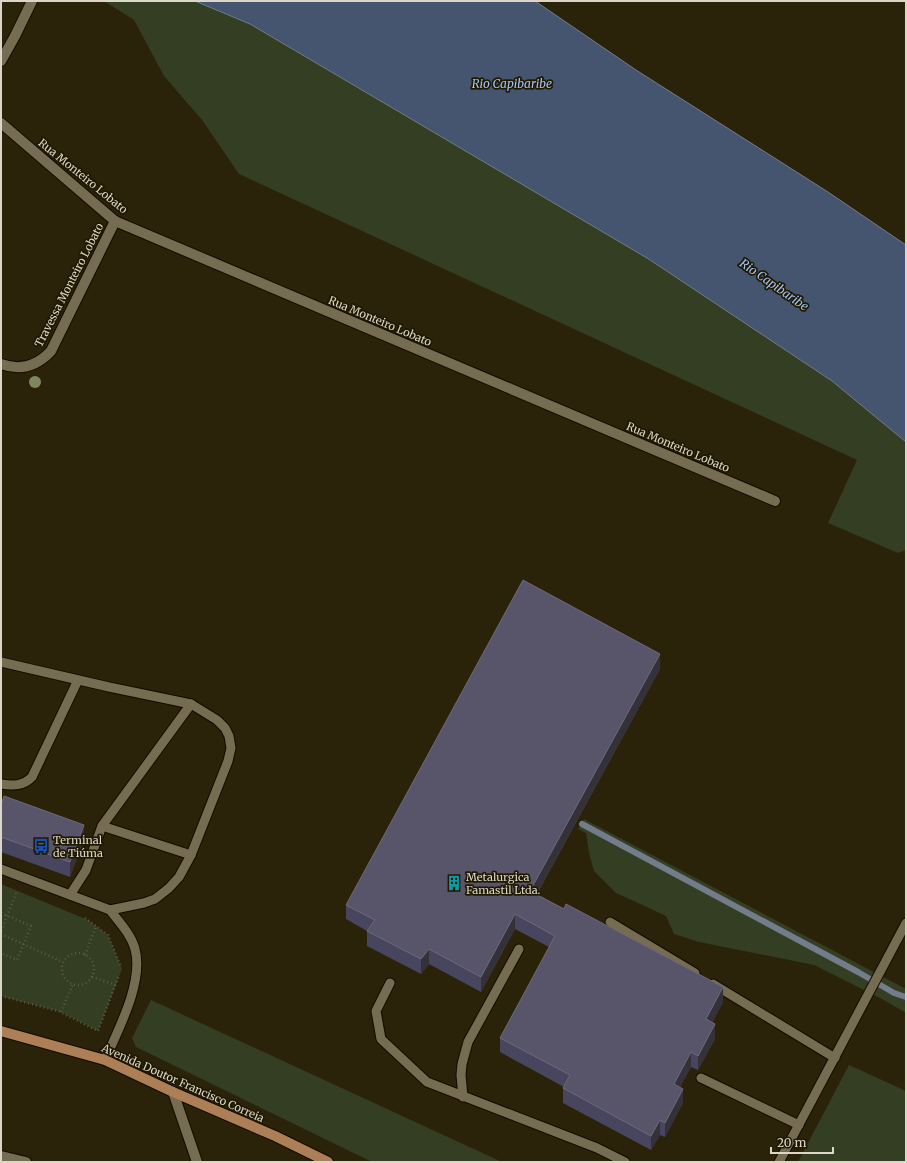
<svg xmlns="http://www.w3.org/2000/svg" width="907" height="1163" viewBox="0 0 907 1163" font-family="Merriweather,serif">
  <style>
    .green { fill: #333e23 }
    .water { fill: #455570; stroke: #727c8a }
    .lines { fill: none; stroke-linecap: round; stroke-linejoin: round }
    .stream { stroke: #727c8a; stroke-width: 6 }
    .service-casing { stroke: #130b00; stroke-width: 11 }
    .minor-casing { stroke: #130b00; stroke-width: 12 }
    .secondary-casing { stroke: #130b00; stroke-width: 12 }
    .primary-casing { stroke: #130b00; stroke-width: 12 }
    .path { stroke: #605944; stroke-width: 2.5; stroke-dasharray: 1 3; stroke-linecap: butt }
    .service { stroke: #756c51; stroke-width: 9 }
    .minor { stroke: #756c51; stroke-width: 10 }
    .secondary { stroke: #756c51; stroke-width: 10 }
    .primary { stroke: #ad7f56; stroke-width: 10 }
    .tree { fill: #7e885e }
    .wall { fill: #48465f }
    .shaded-wall { fill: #353138 }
    .building { fill: #58556a; stroke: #6c6a79 }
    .labels { text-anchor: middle; stroke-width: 3.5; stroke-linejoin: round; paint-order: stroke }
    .street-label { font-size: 11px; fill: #dbd6c8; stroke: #201901 }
    .poi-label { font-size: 11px; fill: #dbd6c8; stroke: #201901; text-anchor: start }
    .water-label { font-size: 12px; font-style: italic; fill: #a4c3f6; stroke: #201901 }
  </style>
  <rect width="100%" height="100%" fill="#2a2209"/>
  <g class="green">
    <path d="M104,1h91l55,23 397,234 185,123 74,61v108l-8,3 -70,-30 29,-63 -618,-286 -37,-54 -38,-44 -30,-56z"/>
    <path d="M584,819l322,170v24l-24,-14 -68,-34 -115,-23 -25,-8 -8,-18 -50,-23 -22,-22 -5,-18 -3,-20 -8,-4z"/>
    <path d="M1,884l87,36 20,15 14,34 -24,62 -37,-19 -60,-16z"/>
    <path d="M151,1000l351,162h-130l-236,-115 -4,-9z"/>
    <path d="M849,1065l57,26v71h-108z"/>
  </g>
  <path class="water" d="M195,1h340l101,69 192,122 78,53v197l-74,-61 -185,-123 -397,-234z"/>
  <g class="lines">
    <path class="stream" d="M582,824l276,148 36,21 12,4"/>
    <defs>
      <g id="service">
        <path d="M1,662l108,25 82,17 26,16 8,8 4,8 2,12 -3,13 -37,94 -12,22 -10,11 -14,11 -11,4 -34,7 -109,-41"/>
        <path d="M1,784c12,2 22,2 31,-7l46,-97"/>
        <path d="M102,826l89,29"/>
        <path d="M70,895l16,-25 16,-44 89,-122"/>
        <path d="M610,922l85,51"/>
        <path d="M390,983l-14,28 5,28 46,43 170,66 28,14"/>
        <path d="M713,984l122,74"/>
        <path d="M105,1060c13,-30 39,-78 30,-111 -4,-15 -16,-27 -25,-39"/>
        <path d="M701,1078l98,47"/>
        <path d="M463,1097l-2,-22 1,-11 6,-22 51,-93"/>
        <path d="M779,1162l127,-239"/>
      </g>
      <g id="minor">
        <path d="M1,123l114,98 660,280"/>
        <path d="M1,364c19,7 36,2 50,-13l64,-130"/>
        <path d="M173,1092l24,70"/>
        <path d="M1,1156l25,6"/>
      </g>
      <path id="secondary" d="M1,61l14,-25 17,-35"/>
      <path id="primary" d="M1,1031l104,29 68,32 102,44 53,26"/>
    </defs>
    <use href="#service" class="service-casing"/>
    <use href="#minor" class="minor-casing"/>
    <use href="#secondary" class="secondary-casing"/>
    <use href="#primary" class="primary-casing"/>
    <g class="path">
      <path d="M1,913l30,13 -14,34 -16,-7"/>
      <path d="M85,918l23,17 13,32"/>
      <path d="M1,931l16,-40"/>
      <path d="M1,934l62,28"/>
      <circle cx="78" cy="969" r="16"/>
      <path d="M85,955l11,-29"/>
      <path d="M92,977l24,8"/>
      <path d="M1,996l57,15 40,20 21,-56"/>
      <path d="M61,1012l12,-28"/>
    </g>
    <use href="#service" class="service"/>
    <use href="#minor" class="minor"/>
    <use href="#secondary" class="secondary"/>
    <use href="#primary" class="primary"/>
  </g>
  <circle class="tree" cx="35" cy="382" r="6"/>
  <g class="wall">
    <path d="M660,669l-123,225 186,108 -11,21 3,16 -17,31 -7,-3 -11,20 3,16 -18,34 -5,-2 -9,15 -88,-47v-15l1,-1 -64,-35v-14l49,-91 -34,-18 -34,63 -52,-28 -8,10 -54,-28v-15l-21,-12v-14z"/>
    <path d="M1,805l83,35 -14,37 -69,-25z"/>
  </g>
  <g class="shaded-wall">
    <path d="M660,654v15l-130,237v-15z"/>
    <path d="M84,825v15l-14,37v-15z"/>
    <path d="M515,914v15l-34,63v-15z"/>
    <path d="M429,949v15l-8,10v-15z"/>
    <path d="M723,987v15l-17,32v-15z"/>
    <path d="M715,1024v15l-17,31v-14z"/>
    <path d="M691,1052v15l-17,32v-15z"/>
    <path d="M683,1089v14l-18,34v-14z"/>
    <path d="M660,1120v15l-9,15v-14z"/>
  </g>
  <g class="building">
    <path d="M523,580l137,74 -130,237 34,18 2,-5 157,83 -17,32 9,5 -17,32 -7,-4 -17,32 9,5 -18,34 -5,-3 -9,16 -88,-48 7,-13 -70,-37 55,-102 -40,-22 -34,63 -52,-28 -8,10 -54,-28 8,-11 -29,-15z"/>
    <path d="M4,796l80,29 -14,37 -69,-25v-32z"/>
  </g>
  <defs>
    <symbol id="bus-bare" viewBox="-9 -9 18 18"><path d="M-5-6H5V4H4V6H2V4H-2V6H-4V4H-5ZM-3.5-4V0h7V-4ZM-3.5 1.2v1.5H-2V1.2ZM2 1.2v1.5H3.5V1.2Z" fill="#1a4fb4" stroke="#201901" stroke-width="2.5" paint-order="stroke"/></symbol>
    <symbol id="building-bare" viewBox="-9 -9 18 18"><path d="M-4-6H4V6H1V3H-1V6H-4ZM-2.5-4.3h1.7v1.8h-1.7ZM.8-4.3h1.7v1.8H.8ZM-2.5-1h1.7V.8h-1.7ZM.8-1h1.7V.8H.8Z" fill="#0f9aa8" stroke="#201901" stroke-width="2.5" paint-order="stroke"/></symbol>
  </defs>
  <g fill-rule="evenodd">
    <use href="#bus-bare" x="30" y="835" width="22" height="22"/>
    <use href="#building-bare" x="443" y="872" width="22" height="22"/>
  </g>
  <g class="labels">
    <g class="street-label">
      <text transform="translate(83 176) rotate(39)" y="4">Rua Monteiro Lobato</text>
      <text transform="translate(69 285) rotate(-63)" y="4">Travessa Monteiro Lobato</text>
      <text transform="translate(380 321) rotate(23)" y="4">Rua Monteiro Lobato</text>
      <text transform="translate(678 447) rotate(23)" y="4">Rua Monteiro Lobato</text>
      <text transform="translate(183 1083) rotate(24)" y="4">Avenida Doutor Francisco Correia</text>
    </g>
    <g class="poi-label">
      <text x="53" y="844">Terminal<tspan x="53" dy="13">de Tiúma</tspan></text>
      <text x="466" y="881">Metalurgica<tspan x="466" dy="13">Famastil Ltda.</tspan></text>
    </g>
    <g class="water-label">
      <text x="512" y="88">Rio Capibaribe</text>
      <text transform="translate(774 285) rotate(35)" y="4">Rio Capibaribe</text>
    </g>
  </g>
  <rect width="907" height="1163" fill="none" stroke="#dbd6c8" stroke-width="4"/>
  <path d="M771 1147v6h62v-6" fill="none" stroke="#dbd6c8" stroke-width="2"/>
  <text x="777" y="1147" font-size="12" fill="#dbd6c8" stroke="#201901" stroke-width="3" paint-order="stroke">20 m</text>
</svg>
